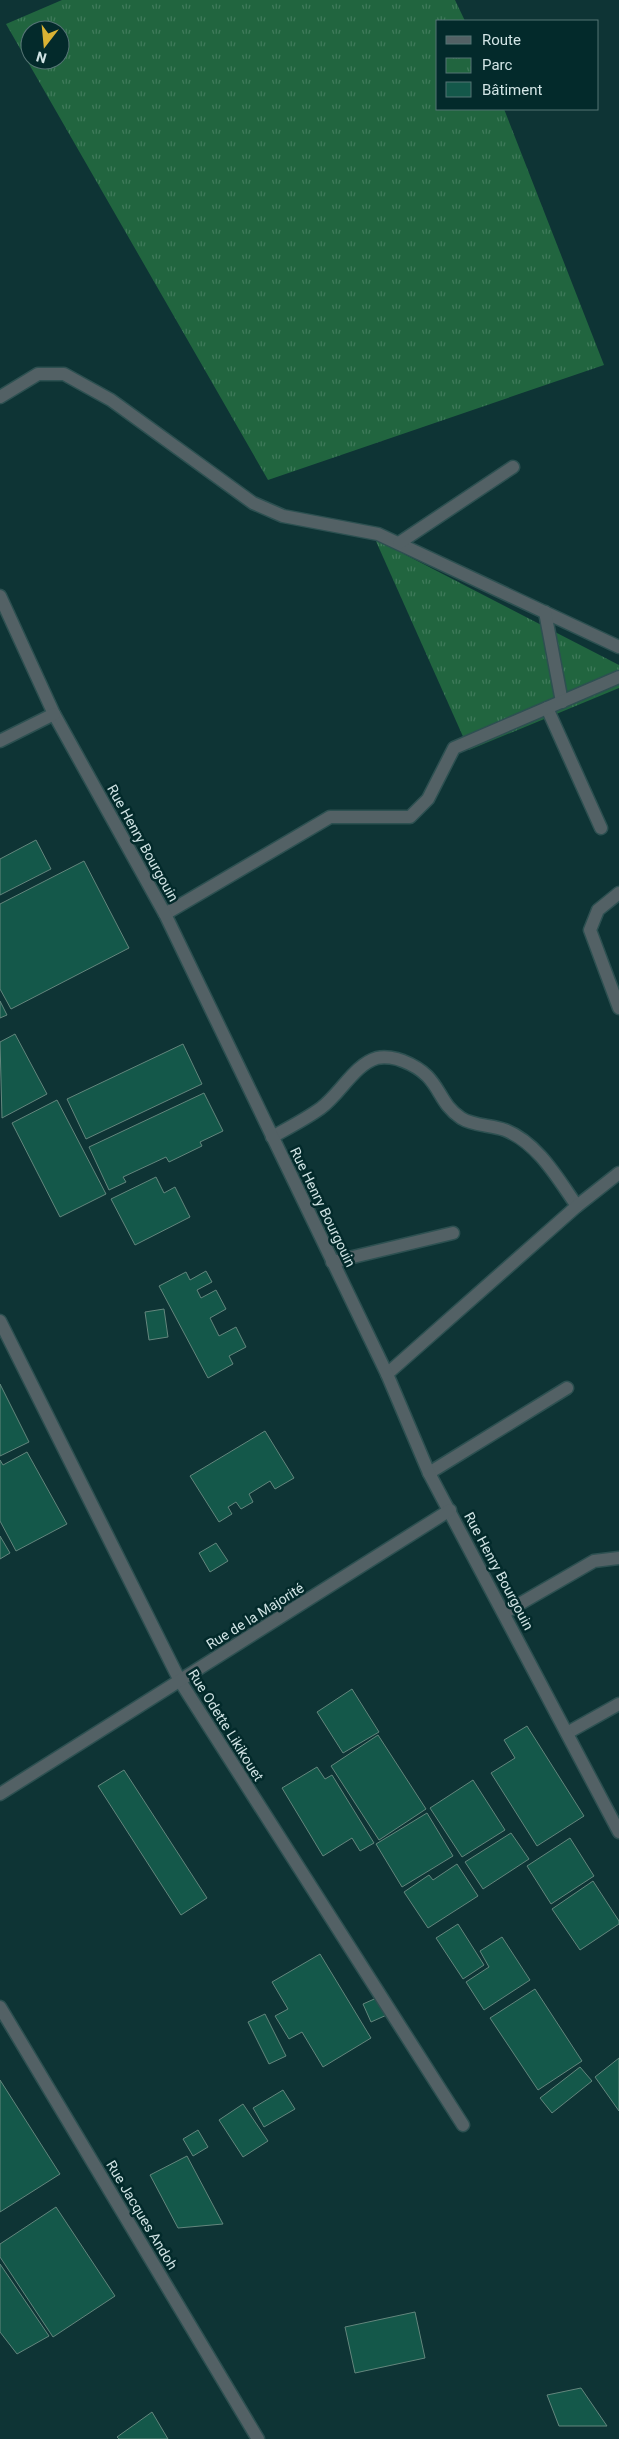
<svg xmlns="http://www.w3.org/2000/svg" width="619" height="2439" viewBox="0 0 619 2439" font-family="Roboto,sans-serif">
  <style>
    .park { fill: url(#park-tufts); fill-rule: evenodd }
    .building { fill: #14584a; stroke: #63867d }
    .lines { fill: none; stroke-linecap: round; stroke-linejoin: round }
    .lane-casing { stroke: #2d5051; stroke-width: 15 }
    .street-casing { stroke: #2d5051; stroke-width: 15 }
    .lane { stroke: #536165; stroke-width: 12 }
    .street { stroke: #536165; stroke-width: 12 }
    .labels { text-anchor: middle; stroke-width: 5; stroke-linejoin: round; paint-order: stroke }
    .street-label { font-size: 14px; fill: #d1e4e5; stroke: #032a2b }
  </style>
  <defs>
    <pattern id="park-tufts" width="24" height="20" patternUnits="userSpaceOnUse" patternTransform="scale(1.25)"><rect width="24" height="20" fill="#21653f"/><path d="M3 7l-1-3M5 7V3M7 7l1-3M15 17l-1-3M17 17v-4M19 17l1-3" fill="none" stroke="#407b5b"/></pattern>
  </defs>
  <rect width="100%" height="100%" fill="#0e3435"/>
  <g class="park">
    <path d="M62,0h393l10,21h-27v88h66l100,256 -336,115 -262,-456zM30,30h30v30h-30z"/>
    <path d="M375,539l244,126v23l-150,62z"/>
  </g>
  <g class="building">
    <path d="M36,840l15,29 -51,26v-36z"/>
    <path d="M84,861l45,87 -118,61 -11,-20v-85z"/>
    <path d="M0,1001l7,14 -7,3z"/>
    <path d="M15,1034l32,60 -45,24 -2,-76z"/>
    <path d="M183,1044l19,40 -116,55 -19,-40z"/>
    <path d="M204,1093l19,38 -23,11 2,4 -33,16 -3,-5 -43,20 3,5 -17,8 -20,-43z"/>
    <path d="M57,1100l49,94 -46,23 -48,-94z"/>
    <path d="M156,1177l8,16 11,-6 15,30 -55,28 -24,-46z"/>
    <path d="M206,1271l6,11 -15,8 4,8 15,-8 10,19 -16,9 9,18 17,-9 10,20 -17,9 4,8 -25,14 -49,-92 27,-14 4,8z"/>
    <path d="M164,1309l4,28 -19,3 -4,-28z"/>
    <path d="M0,1384l29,58 -29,14z"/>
    <path d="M265,1431l29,47 -19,11 -5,-8 -21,13 4,8 -12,7 -5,-7 -8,5 4,7 -13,8 -29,-46z"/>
    <path d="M27,1452l40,72 -51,27 -16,-30v-61l3,5z"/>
    <path d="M0,1536l10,17 -10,6z"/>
    <path d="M216,1543l12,18 -18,11 -11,-19z"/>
    <path d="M352,1689l27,43 -36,21 -26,-41z"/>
    <path d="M527,1726l57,90 -47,30 -46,-73 24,-15 -11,-18z"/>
    <path d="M378,1735l48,74 -47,31 -48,-74z"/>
    <path d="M317,1767l8,12 7,-4 42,68 -14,8 -8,-13 -29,18 -41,-68z"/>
    <path d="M124,1770l83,128 -26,17 -83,-129z"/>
    <path d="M473,1780l32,50 -43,27 -32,-49z"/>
    <path d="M427,1813l26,43 -51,31 -26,-43z"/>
    <path d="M511,1833l18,26 -46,30 -18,-27z"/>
    <path d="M570,1838l24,38 -43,28 -24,-38z"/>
    <path d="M457,1864l21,32 -50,32 -24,-36 25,-17 4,5z"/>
    <path d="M593,1881l26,40v3l-39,26 -28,-41z"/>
    <path d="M458,1924l26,41 -21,14 -27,-41z"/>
    <path d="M502,1937l28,43 -46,30 -18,-28 23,-15 -9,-16z"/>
    <path d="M320,1954l51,84 -48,29 -21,-35 -13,7 -14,-23 13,-7 -16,-27z"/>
    <path d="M535,1989l47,72 -44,29 -48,-72z"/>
    <path d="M381,1996l8,18 -18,8 -8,-18z"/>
    <path d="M265,2014l21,42 -17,8 -21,-42z"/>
    <path d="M619,2058v53l-24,-34z"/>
    <path d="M580,2067l12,14 -40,32 -12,-15z"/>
    <path d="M0,2080l60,94 -60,38z"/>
    <path d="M283,2090l12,19 -31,18 -11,-19z"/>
    <path d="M243,2104l25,37 -25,16 -24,-37z"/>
    <path d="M198,2130l10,17 -15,9 -10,-17z"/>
    <path d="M187,2156l36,68 -45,4 -28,-53z"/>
    <path d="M56,2207l59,89 -62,41 -53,-80v-13z"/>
    <path d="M0,2264l49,72 -32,18 -17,-22z"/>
    <path d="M415,2312l10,46 -70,15 -10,-46z"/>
    <path d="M581,2388l26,38h-48l-12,-31z"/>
    <path d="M152,2412l16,27h-49l-2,-2z"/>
  </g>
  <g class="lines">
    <defs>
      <g id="lane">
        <path d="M0,397l38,-23h26l47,26 142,103 30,13 95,18 241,113"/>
        <path d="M399,543l114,-76"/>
        <path d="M545,612l17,90"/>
        <path d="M547,708l54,120"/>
        <path d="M619,893l-21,17 -8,20 29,78"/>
        <path d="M165,914l165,-97h80l18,-18 26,-51 165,-71"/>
        <path d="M272,1137c16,-9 34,-18 49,-29 19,-14 34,-44 56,-50 8,-2 19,0 26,3 39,15 32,40 58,57 12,8 31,7 44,12 33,13 53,49 72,76"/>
        <path d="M332,1262l121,-29"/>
        <path d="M387,1374l190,-168 42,-33"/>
        <path d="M429,1473l138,-85"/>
        <path d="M504,1613l90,-52 25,-3"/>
        <path d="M567,1733l52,-29"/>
      </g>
      <g id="street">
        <path d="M0,596l54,118 111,200 222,460 42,99 190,359"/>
        <path d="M0,741l54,-27"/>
        <path d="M0,1321l180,360 283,444"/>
        <path d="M0,1794l450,-284"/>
        <path d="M0,2007l258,432"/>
      </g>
    </defs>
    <use href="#lane" class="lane-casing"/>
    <use href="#street" class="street-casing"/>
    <use href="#lane" class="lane"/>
    <use href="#street" class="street"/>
  </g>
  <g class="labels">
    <g class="street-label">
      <text transform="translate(143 843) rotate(61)" y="5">Rue Henry Bourgouin</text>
      <text transform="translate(323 1207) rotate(64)" y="5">Rue Henry Bourgouin</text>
      <text transform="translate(499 1571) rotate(62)" y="5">Rue Henry Bourgouin</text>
      <text transform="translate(255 1616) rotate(-32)" y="5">Rue de la Majorité</text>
      <text transform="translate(226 1725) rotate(58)" y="5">Rue Odette Likikouet</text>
      <text transform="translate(142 2215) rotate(59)" y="5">Rue Jacques Andoh</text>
    </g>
  </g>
  <rect x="436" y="20" width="162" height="90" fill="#032a2b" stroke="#557475"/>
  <rect x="446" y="36" width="25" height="8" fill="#536165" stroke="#557475"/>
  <text x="482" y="45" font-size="15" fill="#d1e4e5">Route</text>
  <rect x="446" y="58" width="25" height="15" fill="url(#park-tufts)" stroke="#557475"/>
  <text x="482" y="70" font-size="15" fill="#d1e4e5">Parc</text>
  <rect x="446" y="82" width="25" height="15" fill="#14584a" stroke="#557475"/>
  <text x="482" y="95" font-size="15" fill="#d1e4e5">Bâtiment</text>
  <g transform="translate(45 45) rotate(196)"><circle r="24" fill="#032a2b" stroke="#557475"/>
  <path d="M0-4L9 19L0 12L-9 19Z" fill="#d9b334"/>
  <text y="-8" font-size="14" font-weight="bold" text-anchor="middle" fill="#d1e4e5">N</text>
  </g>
</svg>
